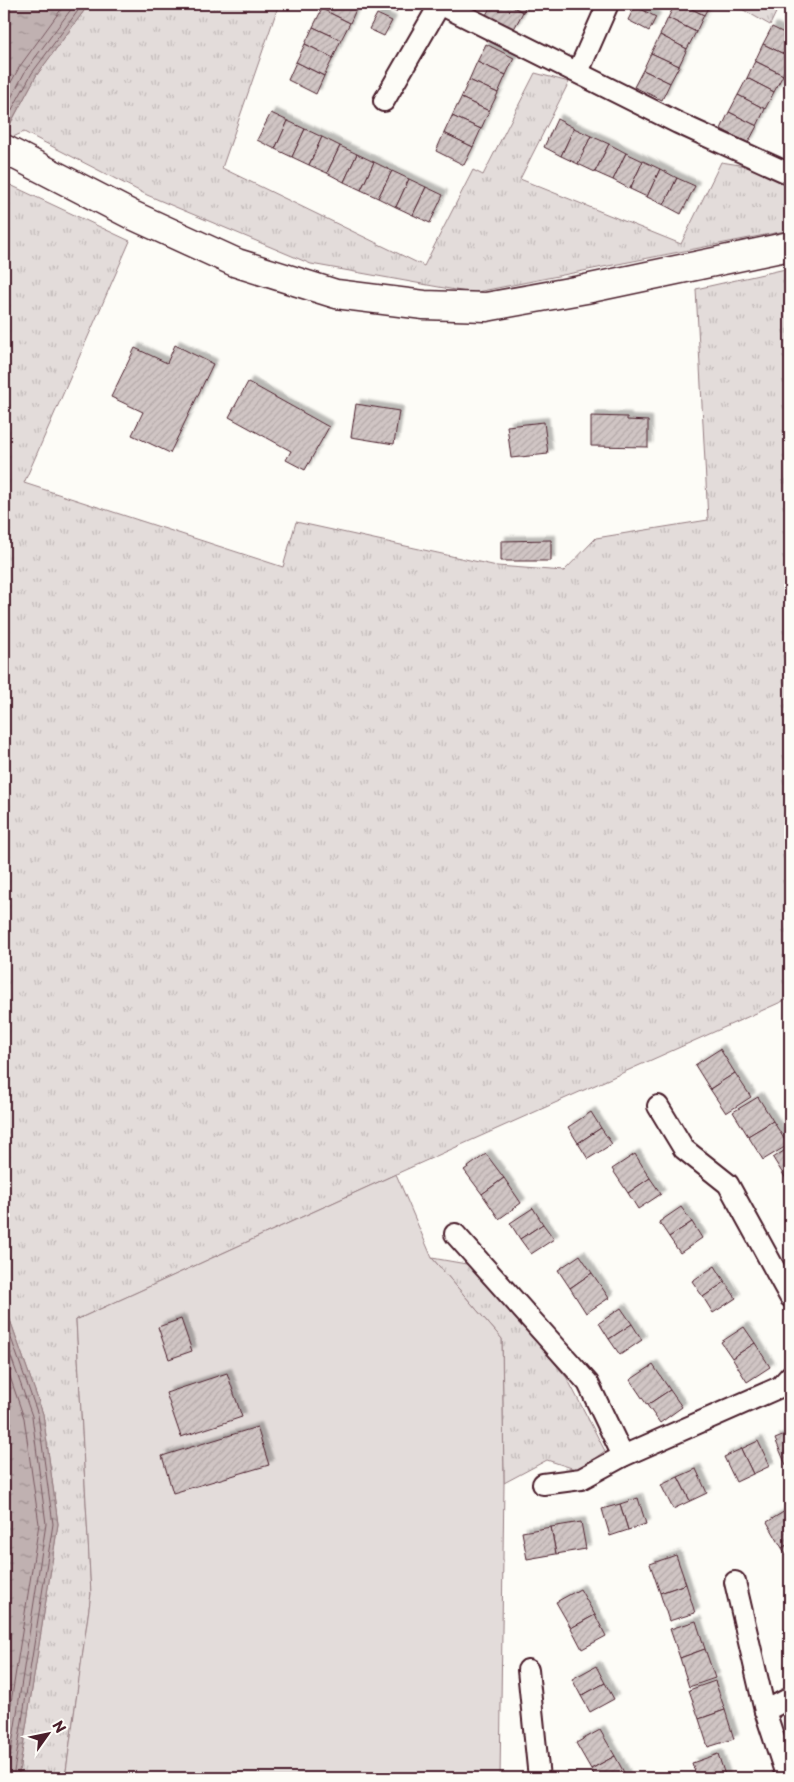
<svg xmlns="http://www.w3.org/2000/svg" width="794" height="1782" viewBox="0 0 794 1782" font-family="'Playpen Sans',sans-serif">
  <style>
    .grass { fill: url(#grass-tufts); stroke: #967e82 }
    .pitch { fill: #e3dcda; stroke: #967e82 }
    .water { fill: url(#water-ripples); stroke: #91777b }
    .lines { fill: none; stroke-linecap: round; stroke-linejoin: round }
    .shore { stroke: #795961; stroke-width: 1 }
    .building { fill: url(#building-hatch); stroke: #4a1f2b; filter: url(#shadow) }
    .minor-casing { stroke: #4a1f2b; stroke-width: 24 }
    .secondary-casing { stroke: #4a1f2b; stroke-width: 31 }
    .minor { stroke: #fdfcf7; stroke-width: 20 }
    .secondary { stroke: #fdfcf7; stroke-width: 28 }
  </style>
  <defs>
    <pattern id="grass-tufts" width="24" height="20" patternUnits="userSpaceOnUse" patternTransform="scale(1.25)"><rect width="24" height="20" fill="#e3dcda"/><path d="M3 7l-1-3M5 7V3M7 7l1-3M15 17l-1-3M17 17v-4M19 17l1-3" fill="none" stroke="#c4bcbb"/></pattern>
    <pattern id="water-ripples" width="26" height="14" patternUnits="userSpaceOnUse" patternTransform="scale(1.25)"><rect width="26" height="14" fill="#c0b1b1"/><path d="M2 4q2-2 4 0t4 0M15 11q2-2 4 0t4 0" fill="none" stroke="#9e8f90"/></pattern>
    <pattern id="building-hatch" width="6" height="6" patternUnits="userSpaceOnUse" patternTransform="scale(1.25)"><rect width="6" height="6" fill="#d0c5c4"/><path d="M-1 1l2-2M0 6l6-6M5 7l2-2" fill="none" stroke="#b4a9a9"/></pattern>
    <filter id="shadow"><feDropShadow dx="4.5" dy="-4.5" stdDeviation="1" flood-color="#0004"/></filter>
  </defs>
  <rect width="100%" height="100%" fill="#fdfcf7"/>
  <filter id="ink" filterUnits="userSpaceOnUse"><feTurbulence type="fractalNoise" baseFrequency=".02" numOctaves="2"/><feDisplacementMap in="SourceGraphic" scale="10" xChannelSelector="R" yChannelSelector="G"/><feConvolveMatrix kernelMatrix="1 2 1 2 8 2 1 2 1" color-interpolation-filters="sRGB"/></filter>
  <g filter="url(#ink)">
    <g class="grass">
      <path d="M89,4h190l-57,164 202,98 49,-96 10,5 52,-102 34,9 -49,97 161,65 40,-82 69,11v57l-318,63 -161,-29 -164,-69 -123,-63 -11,5 -9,-1 32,-60z"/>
      <path d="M733,4h47l-10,21z"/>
      <path d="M4,182l126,59 -106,242 259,84 13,-45 201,44 67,5 32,-33 112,-18 -12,-231 94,-21v730l-394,176 -320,146 15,274 -26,184h-47l40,-254 -15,-110 -39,-111z"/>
      <path d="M432,1258l40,7 95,113 38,73 -27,19 -31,-10 -43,23 -2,-144z"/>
      <path d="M790,1715v41l-5,-28z"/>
    </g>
    <path class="pitch" d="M396,1174l36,84 70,81 2,144 -4,295h-435l26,-184 -15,-274z"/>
    <g class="water">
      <path d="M4,4h85l-53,72 -32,59z"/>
      <path d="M4,1303l39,111 15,110 -40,254h-14z"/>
    </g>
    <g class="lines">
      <g class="shore">
        <path d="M4,95l16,-29 45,-62"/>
        <path d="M4,111l22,-41 49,-66"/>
        <path d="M4,124l28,-51 51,-69"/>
        <path d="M4,1318l34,97 15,109 -40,254"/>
        <path d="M4,1337l28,79 14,108 -39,254"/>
        <path d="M4,1359l20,59 15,106 -35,223"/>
      </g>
    </g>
    <g class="building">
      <path d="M324,4h32l2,1 -8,18 -28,-14z"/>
      <path d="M379,4h21l-4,8z"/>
      <path d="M492,4h15l16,8 -9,17 -28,-14z"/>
      <path d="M507,4h20l-4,8z"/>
      <path d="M675,4h7l22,11 -8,17 -28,-14z"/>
      <path d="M682,4h28l-6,11z"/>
      <path d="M635,6l21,11 -7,14 -21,-11z"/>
      <path d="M322,9l28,14 -9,17 -28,-13z"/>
      <path d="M377,14l15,7 -8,15 -15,-7z"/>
      <path d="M668,18l28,14 -9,17 -27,-14z"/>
      <path d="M313,27l28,13 -8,18 -28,-14z"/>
      <path d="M772,27l18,9v21l-27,-13z"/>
      <path d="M660,35l27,14 -8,17 -28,-13z"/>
      <path d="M305,44l28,14 -9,18 -28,-14z"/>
      <path d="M486,44l28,14 -8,17 -29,-13z"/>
      <path d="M763,44l27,13 -7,18 -28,-14z"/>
      <path d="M651,53l28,13 -9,17 -27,-13z"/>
      <path d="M755,61l28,14 -9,17 -27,-14z"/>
      <path d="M296,62l28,14 -8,18 -28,-14z"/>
      <path d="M477,62l29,13 -8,18 -29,-13z"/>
      <path d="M643,70l27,13 -8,17 -28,-13z"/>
      <path d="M747,78l27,14 -9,17 -27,-14z"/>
      <path d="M469,80l29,13 -9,18 -28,-13z"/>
      <path d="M738,95l27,14 -8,17 -28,-14z"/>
      <path d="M461,98l28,13 -8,18 -29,-13z"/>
      <path d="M729,112l28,14 -9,17 -27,-14z"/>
      <path d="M271,113l17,8 -13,28 -18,-9z"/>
      <path d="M452,116l29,13 -8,18 -29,-14z"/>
      <path d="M557,119l17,9 -13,28 -17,-9z"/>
      <path d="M288,121l17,8 -13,28 -17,-8z"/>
      <path d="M574,128l17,8 -13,28 -17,-8z"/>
      <path d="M305,129l17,8 -13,28 -17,-8z"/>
      <path d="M444,133l29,14 -9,18 -28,-14z"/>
      <path d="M591,136l18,8 -14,28 -17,-8z"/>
      <path d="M322,137l18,9 -13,27 -18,-8z"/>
      <path d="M609,144l17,9 -13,27 -18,-8z"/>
      <path d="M340,146l17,8 -13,28 -17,-9z"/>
      <path d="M626,153l17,8 -13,28 -17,-9z"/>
      <path d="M357,154l17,8 -13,28 -17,-8z"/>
      <path d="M643,161l17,8 -13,28 -17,-8z"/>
      <path d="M374,162l18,9 -14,27 -17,-8z"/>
      <path d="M660,169l17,9 -13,27 -17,-8z"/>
      <path d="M392,171l17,8 -13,28 -18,-9z"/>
      <path d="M677,178l18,8 -14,28 -17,-9z"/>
      <path d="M409,179l17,8 -13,28 -17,-8z"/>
      <path d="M426,187l17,8 -13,28 -17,-8z"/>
      <path d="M175,345l38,19 -43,89 -38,-18 11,-23 -32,-15 24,-49 32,15z"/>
      <path d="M248,382l81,45 -24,43 -19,-10 5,-9 -62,-34z"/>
      <path d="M356,404l43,7 -5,33 -43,-7z"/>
      <path d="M591,416l36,1v3l21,1v26l-57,-1z"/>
      <path d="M544,422l4,32 -37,4 -4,-32z"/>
      <path d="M551,540v21h-50v-20z"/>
      <path d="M720,1049l15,24 -25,16 -15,-24z"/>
      <path d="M735,1073l16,24 -25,16 -16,-24z"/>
      <path d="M758,1097l15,24 -25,15 -15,-24z"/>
      <path d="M591,1112l10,16 -23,15 -10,-16z"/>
      <path d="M773,1121l15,24 -25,15 -15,-24z"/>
      <path d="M601,1128l11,16 -24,15 -10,-16z"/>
      <path d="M790,1147v34l-2,1 -15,-24z"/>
      <path d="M486,1154l18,24 -22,16 -18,-24z"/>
      <path d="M635,1154l15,24 -22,15 -16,-24z"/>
      <path d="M504,1178l17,25 -22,16 -17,-25z"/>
      <path d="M650,1178l11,16 -23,15 -10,-16z"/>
      <path d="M681,1207l11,15 -23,15 -10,-15z"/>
      <path d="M533,1208l10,16 -23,15 -10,-16z"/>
      <path d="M692,1222l10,16 -22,15 -11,-16z"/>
      <path d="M543,1224l11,15 -23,15 -11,-15z"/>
      <path d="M580,1255l12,18 -22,15 -12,-18z"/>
      <path d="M715,1266l10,16 -22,15 -11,-16z"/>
      <path d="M592,1273l17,25 -23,15 -16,-25z"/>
      <path d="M725,1282l11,16 -23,15 -10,-16z"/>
      <path d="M621,1308l11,16 -23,15 -10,-16z"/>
      <path d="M181,1319l11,32 -23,8 -11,-32z"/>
      <path d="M632,1324l10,16 -22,15 -11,-16z"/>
      <path d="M744,1327l11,16 -23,15 -11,-16z"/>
      <path d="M755,1343l15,24 -23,15 -15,-24z"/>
      <path d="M653,1365l17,25 -23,15 -17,-25z"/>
      <path d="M227,1373l15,44 -61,20 -15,-44z"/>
      <path d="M670,1390l12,17 -22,16 -13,-18z"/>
      <path d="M257,1427l12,38 -96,28 -11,-37z"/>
      <path d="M790,1433v30l-4,2 -11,-26z"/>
      <path d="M758,1441l12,25 -17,8 -12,-25z"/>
      <path d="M741,1449l12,25 -17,8 -12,-25z"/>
      <path d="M696,1469l11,24 -17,8 -12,-24z"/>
      <path d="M678,1477l12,24 -17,8 -12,-24z"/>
      <path d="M638,1498l8,26 -18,6 -8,-26z"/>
      <path d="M620,1504l8,26 -18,6 -8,-27z"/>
      <path d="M790,1508v35l-8,5 -15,-26z"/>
      <path d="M581,1522l5,27 -30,5 -5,-27z"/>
      <path d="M551,1527l5,27 -29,5 -5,-27z"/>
      <path d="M790,1543v18l-8,-13z"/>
      <path d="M676,1555l10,29 -26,9 -10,-29z"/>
      <path d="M686,1584l9,29 -26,8 -9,-28z"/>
      <path d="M580,1589l15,26 -24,13 -15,-26z"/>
      <path d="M595,1615l11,21 -24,13 -11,-21z"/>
      <path d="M696,1621l9,28 -25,9 -10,-29z"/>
      <path d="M790,1627v14l-6,-11z"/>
      <path d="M705,1649l10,29 -26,9 -9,-29z"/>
      <path d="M596,1666l9,17 -24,13 -9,-17z"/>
      <path d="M715,1681l10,29 -26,9 -10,-29z"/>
      <path d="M605,1683l9,16 -24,13 -9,-16z"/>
      <path d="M725,1710l9,29 -26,8 -9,-28z"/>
      <path d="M600,1730l15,26 -24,13 -15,-26z"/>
      <path d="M718,1754l8,24h-29l-5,-15z"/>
      <path d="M615,1756l12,22h-31l-5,-9z"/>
    </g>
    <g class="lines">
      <defs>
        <g id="minor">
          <path d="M440,4l238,119 112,51"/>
          <path d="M578,72l30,-68"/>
          <path d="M384,101l56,-97"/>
          <path d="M658,1106l26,43 44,35 62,113"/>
          <path d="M455,1234l133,149 35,73"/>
          <path d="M543,1484l38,-5 42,-23 157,-69 10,-11"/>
          <path d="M735,1582l30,129 22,67"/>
          <path d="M528,1670l11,108"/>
          <path d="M765,1711l25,-13"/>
        </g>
        <path id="secondary" d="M4,149l128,66 105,48 99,31 88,11 62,2 100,-18 204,-43"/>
      </defs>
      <use href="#minor" class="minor-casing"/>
      <use href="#secondary" class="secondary-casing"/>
      <use href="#minor" class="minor"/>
      <use href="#secondary" class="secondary"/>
    </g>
  </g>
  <rect width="794" height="1782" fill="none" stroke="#fdfcf7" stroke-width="20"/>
  <rect x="10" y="10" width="774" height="1762" fill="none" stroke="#4a1f2b" stroke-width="2" filter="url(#ink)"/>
  <g transform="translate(48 1734) rotate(57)" stroke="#fdfcf7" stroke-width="4" paint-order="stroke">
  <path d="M0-4L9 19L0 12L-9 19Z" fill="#4a1f2b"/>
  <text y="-8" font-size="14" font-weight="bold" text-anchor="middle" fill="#4a1f2b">N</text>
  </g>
</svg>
